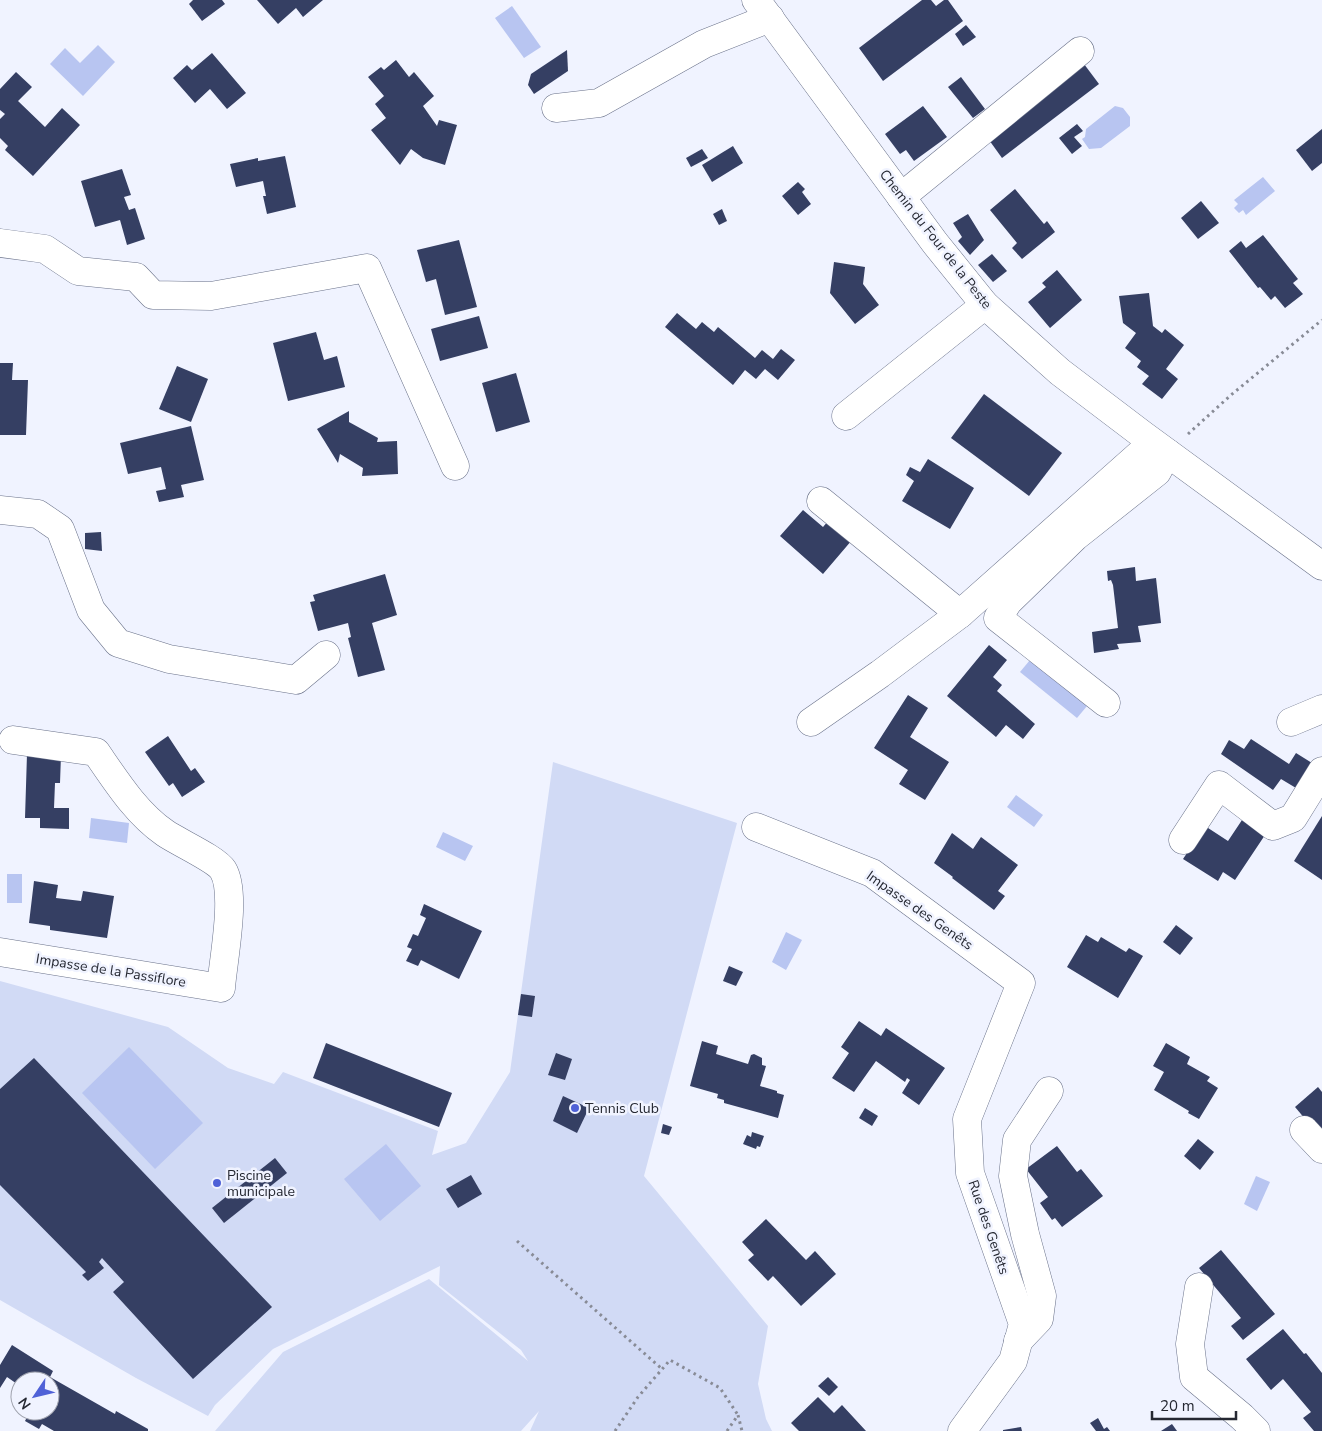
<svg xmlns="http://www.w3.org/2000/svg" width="1322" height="1431" viewBox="0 0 1322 1431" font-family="'Nunito Sans',sans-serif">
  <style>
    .green { fill: #d1daf5 }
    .water { fill: #b8c5f1 }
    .building { fill: #353f63 }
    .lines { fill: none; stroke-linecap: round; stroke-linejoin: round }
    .minor-casing { stroke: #6a728a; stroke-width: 29 }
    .path { stroke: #888b96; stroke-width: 3; stroke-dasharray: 2.5 4; stroke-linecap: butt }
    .minor { stroke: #fff; stroke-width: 28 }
    .poi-dot { fill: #4f61d7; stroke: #f0f3ff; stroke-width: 2 }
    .labels { text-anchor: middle; stroke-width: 5; stroke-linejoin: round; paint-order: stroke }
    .street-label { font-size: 14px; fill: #252832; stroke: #f0f3ff }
    .poi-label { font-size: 14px; fill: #252832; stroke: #f0f3ff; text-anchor: start }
  </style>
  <rect width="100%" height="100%" fill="#f0f3ff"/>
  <path class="green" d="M553,762l184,61 -93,353 124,150 -10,58 8,35 6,12h-242l9,-20 -18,20h-306l68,-79 146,-73 99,82 -7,-11 -82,-65 1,-19 -167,83 -58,56 -7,11 -72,-38 -136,-78v-319l168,46 60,41 46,16 9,-12 155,59 -6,24 34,-12 44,-71z"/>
  <g class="water">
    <path d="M512,6l29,41 -17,11 -29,-40z"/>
    <path d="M98,45l17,17 -32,34 -33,-32 15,-16 15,15z"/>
    <path d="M1115,106l8,2 7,9v9l-29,22 -12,1 -7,-10 3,-2 1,-8z"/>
    <path d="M1263,177l12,14 -29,24 -3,-5 -4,3 -5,-5 4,-4 -4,-4z"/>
    <path d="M1030,660l57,46 -10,12 -57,-46z"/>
    <path d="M1016,795l27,20 -9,12 -27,-20z"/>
    <path d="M91,818l38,5 -2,20 -38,-5z"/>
    <path d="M443,832l30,14 -8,15 -29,-14z"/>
    <rect x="7" y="874" width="15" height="29"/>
    <path d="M786,932l16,8 -16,30 -14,-8z"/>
    <path d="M129,1047l74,76 -48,46 -73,-76z"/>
    <path d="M386,1144l35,42 -41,35 -36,-42z"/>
    <path d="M1256,1176l14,6 -13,29 -13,-7z"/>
  </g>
  <g class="building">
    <path d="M193,0h29l3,4 -23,17 -13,-17z"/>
    <path d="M257,0h66l-20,17 -7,-9 -18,16z"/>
    <path d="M922,0h9l5,6 8,-6h4l15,21 -80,60 -24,-33z"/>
    <path d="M966,25l10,12 -13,9 -8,-12z"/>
    <path d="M567,50l1,21 -34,23 -6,-9 3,-11z"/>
    <path d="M212,53l34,40 -19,16 -17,-20 -15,14 -22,-25 14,-13 5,5z"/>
    <path d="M396,60l13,17 5,-5 20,24 -11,10 14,20 2,-6 18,5 -12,40 -22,-7 -12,-9 -11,16 -29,-35 15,-12 -11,-14 9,-8 -16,-19 13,-10 3,3z"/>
    <path d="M1081,60l18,24 -97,74 -18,-25z"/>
    <path d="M16,72l16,15 -14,14 27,26 17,-19 18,17 -47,51 -28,-26 3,-4 -8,-8v-19l5,-5 -5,-4v-21z"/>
    <path d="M961,77l24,32 -12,9 -25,-31z"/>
    <path d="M923,106l24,31 -33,24 -8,-11 -6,4 -15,-20z"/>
    <path d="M1077,124l6,7 -9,6 8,9 -10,8 -13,-16z"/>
    <path d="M1322,129v34l-10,8 -16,-21z"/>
    <path d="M733,146l10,17 -31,19 -10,-17z"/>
    <path d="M702,149l6,9 -17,9 -5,-9z"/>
    <path d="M285,156l11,51 -29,7 -4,-18h3l-3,-15 -27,6 -6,-23 28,-6v3z"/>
    <path d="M122,169l9,26 -7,2 5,13 6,-2 10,31 -18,6 -7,-25 -25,7 -14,-46z"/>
    <path d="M798,182l7,7 -3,3 9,12 -13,11 -16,-19z"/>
    <path d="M1015,189l29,35 3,-3 8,11 -33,27 -10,-11 5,-5 -27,-33z"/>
    <path d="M1201,201l18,22 -21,16 -17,-21z"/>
    <path d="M722,209l5,12 -8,4 -6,-11z"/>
    <path d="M968,214l16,26 -14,15 -12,-14 4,-4 -9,-14z"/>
    <path d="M1263,235l35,44 -5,4 10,11 -18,14 -10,-12 -4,4 -11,-13 -2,1 -29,-37 12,-10 5,7z"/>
    <path d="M459,240l18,67 -32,8 -9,-36 -10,3 -9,-32z"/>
    <path d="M992,254l15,17 -14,11 -15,-17z"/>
    <path d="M834,262l31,5 -2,17 16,21 -24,19 -25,-31z"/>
    <path d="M1057,270l25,30 -32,28 -22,-26 18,-15 -4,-4z"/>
    <path d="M1149,293l4,33 9,7 3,-4 19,16 -18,24 12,10 -16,20 -20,-15 7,-8 -12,-9 4,-6 -16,-13 11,-15 -13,-10 -4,-27z"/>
    <path d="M677,313l19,16 6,-7 12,10 4,-5 37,31 7,-8 11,9 8,-10 14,11 -17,20 -13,-11 -9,10 -11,-9 -12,15 -68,-58z"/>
    <path d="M479,316l9,32 -48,13 -9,-32z"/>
    <path d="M316,332l8,28 13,-4 8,31 -57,14 -15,-58z"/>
    <path d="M0,363h13l-1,17h16l-2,55h-26z"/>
    <path d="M177,366l31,13 -17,43 -32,-13z"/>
    <path d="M516,373l14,49 -34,10 -14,-49z"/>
    <path d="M984,394l78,59 -33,43 -78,-58z"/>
    <path d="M349,411v11l29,16 -1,4 20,-1 1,33 -36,2 1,-8 -23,-14 -2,9 -21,-34z"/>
    <path d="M191,426l13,54 -23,5 3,12 -25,5 -3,-11 10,-2 -5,-22 -33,7 -8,-31z"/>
    <path d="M928,459l46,29 -24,41 -48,-28 12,-20 -8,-6 4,-8 10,5z"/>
    <path d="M803,510l20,17 6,-7 23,20 -29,34 -43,-38z"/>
    <path d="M101,532l1,19 -17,-2v-16z"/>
    <path d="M1135,567l1,14 20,-3 5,45 -23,3 3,16 -24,2 2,5 -25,4 -2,-21 26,-4 -5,-43 -2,-5 -3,1 -1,-10z"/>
    <path d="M385,574l12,41 -25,8 13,47 -27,7 -10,-39 3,-1 -3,-14 -30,8 -8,-29 5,-1 -2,-6z"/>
    <path d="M989,645l18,15 -14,17 9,8 -5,6 38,33 -12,15 -17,-14 -10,12 -49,-41z"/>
    <path d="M908,695l20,13 -18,29 39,25 -24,38 -26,-16 9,-14 -34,-22z"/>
    <path d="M168,736l23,35 4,-3 10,14 -23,15 -9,-14 -4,3 -24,-34z"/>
    <path d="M1251,739l38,25 7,-11 16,10 -16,25 -15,-9 -8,11 -52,-36 8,-14 15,9z"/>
    <path d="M27,754l34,1 -1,28h-5l-1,25h15v21l-29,-1v-10h-15z"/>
    <path d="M1322,816v64l-28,-19z"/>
    <path d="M1242,820l23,15 -30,45 -12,-8 -5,9 -35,-22 22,-33 23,15z"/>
    <path d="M952,833l21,16 8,-12 37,28 -20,26 7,5 -11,14 -42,-32 1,-1 -19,-14z"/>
    <path d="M34,881l24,4 -2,13 25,3 2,-10 31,5 -7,42 -57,-8v-4l-21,-3z"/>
    <path d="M424,904l58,27 -23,48 -38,-19 -3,6 -12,-5 6,-12 -5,-2 6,-13 5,2 8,-18 -6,-3z"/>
    <path d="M1176,925l17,13 -13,17 -17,-13z"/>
    <path d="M1086,935l12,7 3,-5 25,15 3,-4 14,8 -25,42 -51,-31z"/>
    <path d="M729,966l14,6 -7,14 -13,-5z"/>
    <path d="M521,994l14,2 -3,21 -14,-2z"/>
    <path d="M859,1021l22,15 5,-8 59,40 -26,37 -17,-12 8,-13 -3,-2 -2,4 -29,-21 -22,31 -22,-14 17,-25 -8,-6z"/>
    <path d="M702,1041l16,5 -2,8 32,10 3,-9 3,-1 8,4v7l4,1 -6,20 17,5v2l7,2 -6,23 -54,-15v-3l-7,-2 1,-4 -28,-8z"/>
    <path d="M326,1043l126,50 -13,34 -126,-49z"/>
    <path d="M1166,1043l24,14 -3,7 23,13 -3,4 11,7 -19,31 -11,-6 1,-2 -35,-21 10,-18 -11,-6z"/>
    <path d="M556,1053l16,6 -7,21 -17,-5z"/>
    <path d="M34,1058l238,249 -79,72 -80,-87 11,-10 -22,-24 -3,4 5,6 -16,13 -6,-6 4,-3 -86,-87v-96z"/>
    <path d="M1318,1087l4,5v47l-27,-32z"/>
    <path d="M563,1096l26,12 -12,25 -24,-12z"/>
    <path d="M865,1108l13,8 -6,10 -13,-8z"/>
    <path d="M663,1124l9,3 -3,8 -8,-2z"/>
    <path d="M752,1132l12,4 -4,11 -3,-1 -1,3 -13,-5 4,-9 4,2z"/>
    <path d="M1198,1139l16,13 -14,18 -16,-14z"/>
    <path d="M1057,1146l20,26 4,-3 22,27 -41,31 -7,-9 -3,2 -12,-17 8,-6 -22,-28z"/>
    <path d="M275,1158l12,15 -63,50 -12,-15z"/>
    <path d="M471,1175l11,19 -24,14 -12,-19z"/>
    <path d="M766,1219l40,41 9,-9 21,23 -35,32 -28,-30 -5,5 -20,-21 6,-5 -12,-13z"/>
    <path d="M1221,1250l54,64 -32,26 -12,-14 10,-8 -42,-50z"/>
    <path d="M1283,1329l21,25 2,-1 16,20v58h-8l-11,-13 8,-6 -28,-33 -12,11 -25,-31z"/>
    <path d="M12,1345l41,26 -3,6 65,37 1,-3 32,18v2h-94l-12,-7 -3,5 -14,-8 5,-10h20v-30h-30v5l-13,-9 -7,11v-23z"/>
    <path d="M828,1377l10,10 -9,9 -11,-10z"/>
    <path d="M818,1397l16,16 8,-8 24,26h-67l-8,-8z"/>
    <path d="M1098,1418l6,11 3,-2 3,4h-14l-6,-8z"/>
    <path d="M1172,1424l5,7h-16z"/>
    <path d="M1021,1427l1,4h-19v-1z"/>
  </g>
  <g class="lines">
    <defs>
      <g id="minor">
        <path d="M756,0l179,243 50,62 75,67 83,63 179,131"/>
        <path d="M556,108l43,-5 105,-59 66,-26"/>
        <path d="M901,197l179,-146"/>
        <path d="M0,243l45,6 33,22 58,6 17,18 58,1 156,-28 88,198"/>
        <path d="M846,416l139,-111"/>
        <path d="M821,501l139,113 180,-160 27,-1"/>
        <path d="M0,510l38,4 22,15 31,81 27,33 51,16 127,21 30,-25"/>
        <path d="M1106,703l-108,-85 10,-16 67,-65 82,-65 10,-19"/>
        <path d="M811,722l69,-48 80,-60"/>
        <path d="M1291,722l31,-13"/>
        <path d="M756,827l116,46 149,110 -54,136 3,54 53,151 -10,37 -51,70"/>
        <path d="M1183,840l36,-55 54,41 20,-8 29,-47"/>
        <path d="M0,952l221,36c2,-28 16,-95 2,-118 -7,-11 -45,-28 -58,-37 -29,-20 -49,-52 -69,-81l-83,-12"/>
        <path d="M1304,1130l18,19"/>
        <path d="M1199,1287l-9,57 4,33 48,40 14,14"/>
        <path d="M1018,1341l21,-22 3,-23 -17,-62 -12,-58 4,-36 32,-49"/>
      </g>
    </defs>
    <use href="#minor" class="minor-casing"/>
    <g class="path">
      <path d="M1188,434l43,-39 91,-75"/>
      <path d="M517,1241l145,128"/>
      <path d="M615,1431l23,-34 32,-37 50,28 18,27"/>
      <path d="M727,1431l11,-16 4,16"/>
    </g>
    <use href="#minor" class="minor"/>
  </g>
  <g class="poi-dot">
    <circle cx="575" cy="1108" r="5"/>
    <circle cx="217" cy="1183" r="5"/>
  </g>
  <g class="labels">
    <g class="street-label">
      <text transform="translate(936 239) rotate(52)" y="5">Chemin du Four de la Peste</text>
      <text transform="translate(920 910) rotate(35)" y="5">Impasse des Genêts</text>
      <text transform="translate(111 970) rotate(9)" y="5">Impasse de la Passiflore</text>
      <text transform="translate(989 1227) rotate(71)" y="5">Rue des Genêts</text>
    </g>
    <g class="poi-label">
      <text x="585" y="1113">Tennis Club</text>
      <text x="227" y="1180">Piscine<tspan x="227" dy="16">municipale</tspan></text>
    </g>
  </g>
  <g transform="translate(35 1396) rotate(235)"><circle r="24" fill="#f0f3ff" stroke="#9fa2ad"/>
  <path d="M0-4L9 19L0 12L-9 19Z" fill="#4f61d7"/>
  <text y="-8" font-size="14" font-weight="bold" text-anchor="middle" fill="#252832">N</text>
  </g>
  <path d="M1152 1411v8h84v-8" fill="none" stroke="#252832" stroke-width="2.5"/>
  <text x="1160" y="1411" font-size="15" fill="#252832" stroke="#f0f3ff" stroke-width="4" paint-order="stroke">20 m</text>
</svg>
